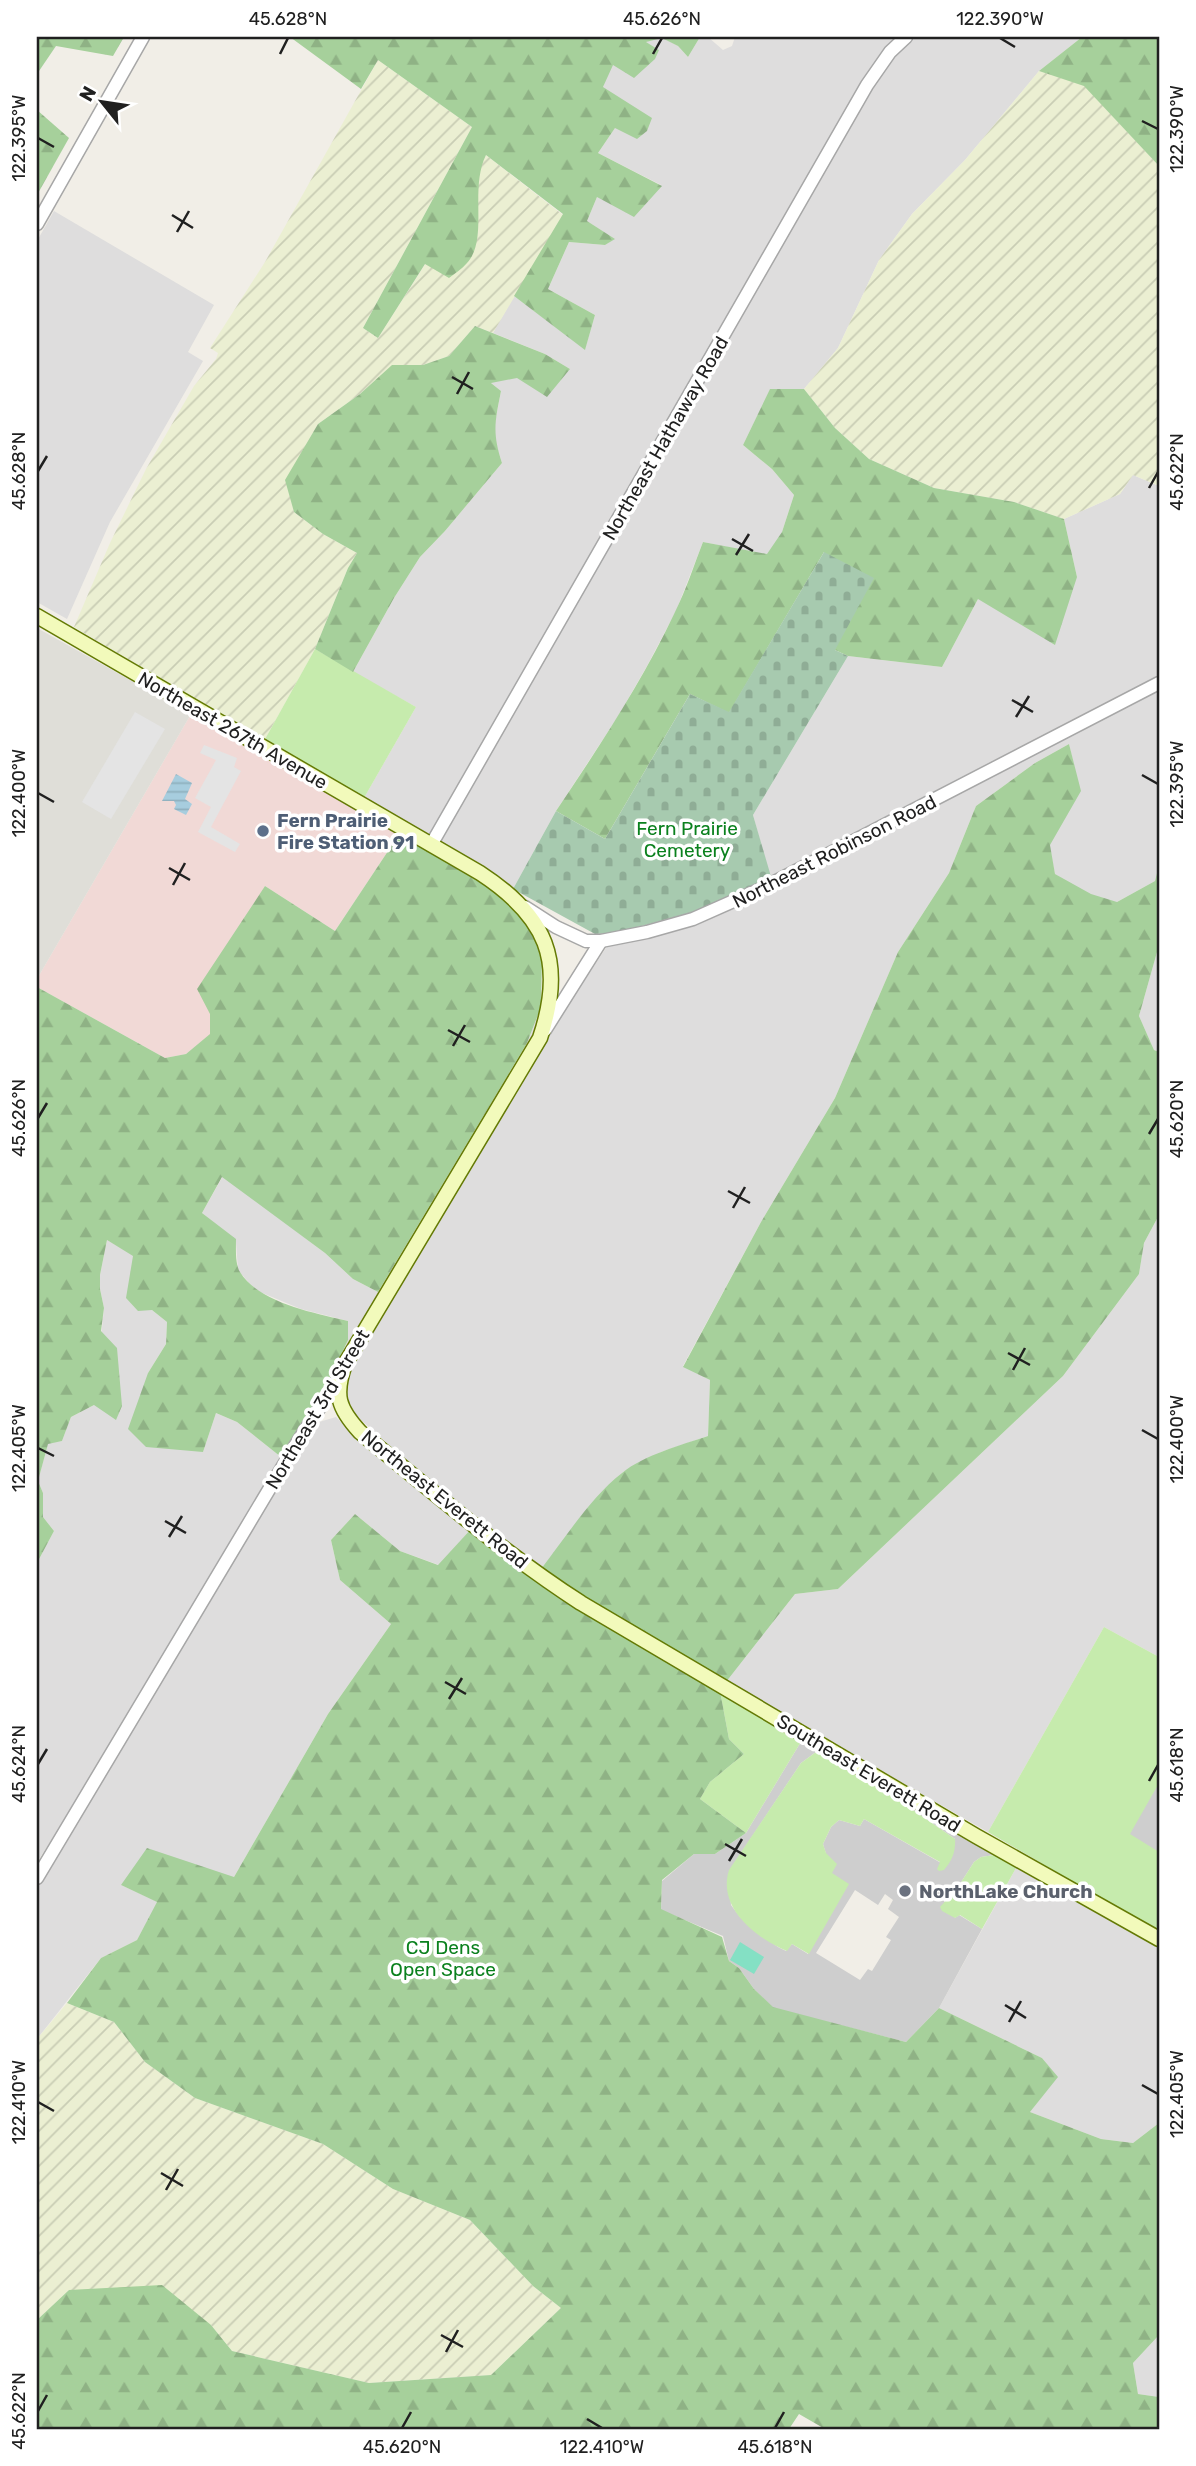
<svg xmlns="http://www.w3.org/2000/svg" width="1196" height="2466" viewBox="0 0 1196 2466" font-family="Rubik,sans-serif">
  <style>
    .residential { fill: #dedddd }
    .commercial { fill: #f1d9d6 }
    .religious { fill: #cecece; fill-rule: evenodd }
    .airport { fill: #dfded8 }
    .farmland { fill: url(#farmland-furrows) }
    .grass { fill: #c6ebad }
    .forest { fill: url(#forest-firs) }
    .cemetery { fill: url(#cemetery-stones) }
    .pitch { fill: #84e0c4 }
    .parking { fill: #e4e4e4 }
    .water { fill: url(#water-rules) }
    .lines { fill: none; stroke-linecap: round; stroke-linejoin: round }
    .tertiary-casing { stroke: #a7a7a7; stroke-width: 15 }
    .secondary-casing { stroke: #647a04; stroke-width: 17 }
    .tertiary { stroke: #fff; stroke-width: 12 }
    .secondary { stroke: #f2fabb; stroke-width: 14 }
    .ticks { fill: none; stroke: #202020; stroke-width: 2.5 }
    .service-dot { fill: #5c6f8a; stroke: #fff; stroke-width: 2.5 }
    .worship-dot { fill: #6b7280; stroke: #fff; stroke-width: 2.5 }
    .labels { text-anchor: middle; stroke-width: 7; stroke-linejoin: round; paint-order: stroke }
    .street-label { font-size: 19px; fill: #202020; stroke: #fff }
    .service-label { font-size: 19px; font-weight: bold; fill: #4e5e75; stroke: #fff; text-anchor: start }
    .park-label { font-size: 19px; fill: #0b811e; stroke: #fff }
    .worship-label { font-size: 19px; font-weight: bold; fill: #5b616d; stroke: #fff; text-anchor: start }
    .neatline { fill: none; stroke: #202020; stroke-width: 2.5 }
    .ticks-label { font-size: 18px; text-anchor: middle; fill: #202020 }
  </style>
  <defs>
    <pattern id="farmland-furrows" width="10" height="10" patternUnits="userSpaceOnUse" patternTransform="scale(1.75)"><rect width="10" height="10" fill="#ebefd2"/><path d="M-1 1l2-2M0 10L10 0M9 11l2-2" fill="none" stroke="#c9cdb4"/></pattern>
    <pattern id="forest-firs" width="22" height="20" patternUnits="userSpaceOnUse" patternTransform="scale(1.75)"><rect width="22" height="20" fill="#a6d09b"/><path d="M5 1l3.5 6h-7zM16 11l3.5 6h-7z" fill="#8fb285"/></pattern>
    <pattern id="cemetery-stones" width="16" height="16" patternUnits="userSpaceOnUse" patternTransform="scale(1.75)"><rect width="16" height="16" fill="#a7caaf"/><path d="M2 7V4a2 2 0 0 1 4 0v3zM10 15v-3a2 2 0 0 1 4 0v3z" fill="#8fad96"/></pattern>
    <pattern id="water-rules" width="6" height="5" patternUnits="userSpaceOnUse" patternTransform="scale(1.75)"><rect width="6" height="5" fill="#a7cdde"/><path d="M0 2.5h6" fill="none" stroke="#8fb0be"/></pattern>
  </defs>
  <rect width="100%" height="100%" fill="#f1eee7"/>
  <g class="residential">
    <path d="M662,37l16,9 10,11 12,-20h8l15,13 9,-4 3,-9h347l-43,34 -74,89 -53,54 -33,46 -41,88 -34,41 -34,1 -27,55 29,24 22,26 -12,37 -14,23 -65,-13 -27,69 -29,55 -30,52 -61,93 -43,78 -149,-91 52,-91 -63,-35 41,-74 26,-41 25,-26 57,-68 -7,-22 -1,-13 7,-37 -11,-9 80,-13 -25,-15 -52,-21 21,-37 71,53 10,-34 -47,-26 21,-47 36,3 9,-6 -27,-18 10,-24 64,-12 -63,-32 17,-25 -12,-41 9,-27 47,-10 -14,-8z"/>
    <path d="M54,211l160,94 -26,47 15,9 -93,161 -43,97 -30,-17v-361z"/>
    <path d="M1133,475l26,11v379l-4,16 -38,21 -24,-3 -38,-25 -6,-29 31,-54 -11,-47 -34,19 -59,43 -27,67 -51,79 -63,146 -74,124 -78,144 27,14 -2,56 -47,16 -38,20 -34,36 -48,61 -124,-99 -66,-59 -5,-16 -15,-19 17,-36v-19l-47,-12 -46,-19 -17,-20 -2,-28 -34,-29 21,-37 102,77 28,26 25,13 149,-249 14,-36 19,10 56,-84 95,-26 60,-27 -18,-65 95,-159 94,11 36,-68 99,-22 -13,-58 56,-25z"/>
    <path d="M1159,945v107l-5,-2 -15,-34z"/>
    <path d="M1159,1215v442l-55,-30 -116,205 -262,-150 69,-88 43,-5 225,-213 76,-102 5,-31z"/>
    <path d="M107,1240l26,15 19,55 15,12 -1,22 -18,29 55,79 13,-39 21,9 44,35 -201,340 -43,65v-299l17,-32 -11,-14v-24l-5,-12 10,-38 14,-2 9,-24 23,-12 10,-97 -4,-19v-14z"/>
    <path d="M336,1417l26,26 110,85 -33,37 -39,-14 -45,-37 -24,26 9,40 51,44 -63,90 -94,163 -113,8 37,17 -21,38 -36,18 -64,81v-153l25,-38 247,-416 10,-10z"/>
    <path d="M1016,1868l143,80v175l-26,20 -32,-4 -71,-27 27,-35 -15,-19 -103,-50z"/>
    <path d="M1159,2335v62l-21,-3 -5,-31z"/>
  </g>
  <path class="commercial" d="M191,714l209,119 -65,98 -70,-45 -54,128 -1,21 -24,19 -21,4 -128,-71v-8z"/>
  <g class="religious">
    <path d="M802,1740l192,115 -13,2 -7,5 -16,25 -14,14 11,17 4,-3 23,14 -43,79 -33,34 -133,-34 -19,-19 -15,-21 -10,-7 -6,-25 -62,-26 1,-29 32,-27h21l31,-21zM816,1752l71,40 68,47 -14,24 -77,-44 -4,7 -21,-6 -8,7 -8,17 9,29 -24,81 -16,-10 -6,7 -8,-4 -24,-17 -14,-13 -9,-12 -2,-34 72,-108zM855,1890l23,15 7,-11 8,6 -5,9 11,8 -13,20 5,3 -19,31 -4,-2 -8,11 -44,-27z"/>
    <path d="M1159,1782v149l-30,-97z"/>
  </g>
  <path class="airport" d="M37,628l154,86 -154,265z"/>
  <g class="farmland">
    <path d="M378,60l94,67 -109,201 15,10 48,-75 52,-29v-62l8,-17 77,60 -70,118 -18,-7 -26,30 -26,9 -31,1 -32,28 -42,30 -32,56 8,32 29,22 34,19 -9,15 -33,81 -51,92 -190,-114 36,-84 36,-74 48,-83 22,-27 2,-6 -8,-5 55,-86z"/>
    <path d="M1039,71l45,14 75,81v320l-26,-11 -13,19 -56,25 -50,-17 -80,-14 -65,-29 -34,-31 -31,-39 34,-41 41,-88 33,-46 53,-54z"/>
    <path d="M67,2003l47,19 31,40 50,36 128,46 70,45 77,31 63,66 28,22 -70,67 -122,8 -137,-32 -21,-26 -142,-35 -32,30v-281z"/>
  </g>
  <g class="grass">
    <path d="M315,649l101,58 -52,91 -100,-57z"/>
    <path d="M1104,1627l55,30v126l-29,51 29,18v80l-171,-100z"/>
    <path d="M720,1691l82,49 -56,93 -46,-34 10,-17 34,-28 -15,-15z"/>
    <path d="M816,1752l71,40 68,47c1,12 -3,22 -11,31l-5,1 -2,-2 3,-7 -76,-43 -4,7 -21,-6 -8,7 -8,17 3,9 11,11 -5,9 17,11 -40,70 -17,-10 -5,7c-31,-13 -70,-43 -58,-81l72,-107z"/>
    <path d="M994,1855l22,13 -34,61 -22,-14 -5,3 -13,-7 -2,-4 18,-20 16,-25 7,-5z"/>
  </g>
  <g class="forest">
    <path d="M37,37h87l-11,19 -57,-10 -19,28z"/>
    <path d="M290,37h410l-12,20 -10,-11 -16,-8 -16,4 13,8 -4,9 -21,19 -21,-13 -10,22 49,31 -5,13 -10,8 -22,-11 -17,25 64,33 -28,31 -37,-20 -10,24 28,18 -10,6 -36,-3 -21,47 47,26 -10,35 -71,-54 49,-82 -77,-59c-17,34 3,84 -19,108 -5,6 -12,10 -18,15l-24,-14 -47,74 -15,-10 109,-201 -94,-67 -17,29z"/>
    <path d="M1082,37h77v129l-75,-80 -45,-15z"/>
    <path d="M37,110l32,28 -32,57z"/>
    <path d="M475,326l70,28 25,15 -23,28 -30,-19 -26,5 10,8c-6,31 -9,41 1,72l-57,68 -25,26 -26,41 -41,74 -38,-23 33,-81 9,-15 -34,-19 -29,-22 -9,-32 33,-56 42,-30 32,-29h31l26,-9z"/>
    <path d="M770,389h34l31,39 34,31 65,29 80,14 50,17 13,58 -22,68 -77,-46 -36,68 -94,-11 -13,-6 -11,-98 -95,161 -39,-19 -85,145 -49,-28c43,-64 86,-129 119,-199 11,-22 19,-47 28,-70l64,12 15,-22 12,-37 -22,-26 -29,-24z"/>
    <path d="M1069,744l12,47 -31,54 5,29 36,20 26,8 38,-21 4,-16v80l-20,71 15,34 5,2v163l-15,28 -5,31 -76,102 -225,213 -43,5 -69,88 -58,-33 -127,-80c25,-32 49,-71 81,-96 22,-18 59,-28 86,-37l2,-56 -27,-13 78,-145 74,-124 63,-146 51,-79 27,-67 59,-43z"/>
    <path d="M400,833l105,63 21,23 16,36 -1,52 -14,36 -149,249 -25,-13 -28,-26 -103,-76 -20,36 34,26c0,10 -1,25 4,33 19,31 75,41 108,49v19l-17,36 -50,81 -44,-35 -21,-9 -13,39 -57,-5 -18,-18 20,-56 18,-29 1,-22 -15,-12 -14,1 -12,-13 7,-42 -26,-16 -7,35v14l4,19 -3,23 16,17 5,58 -6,14 -22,-15 -23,12 -9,24 -14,3 -10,37 5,12v24l11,14 -17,32v-576l128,71 21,-4 24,-20v-20l-13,-25 68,-103 70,45z"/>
    <path d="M355,1514l45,37 38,14 34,-37 248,163 9,48 15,15 -34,28 -10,17 46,34 -31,21h-21l-32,26 -1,29 61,28 7,24 10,7 15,21 19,18 133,35 33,-34 103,50 16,19 -28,35 71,27 32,4 26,-20v212l-26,28 5,31 21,3v32h-334l-26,-15 -10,15h-752v-109l32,-30 93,-5 49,40 21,26 137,32 122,-8 70,-67 -28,-22 -63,-66 -77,-31 -70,-45 -128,-46 -50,-36 -31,-40 -47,-19 34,-45 36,-18 20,-38 -36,-17 26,-37 87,29 94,-163 63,-90 -51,-44 -9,-40z"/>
  </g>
  <path class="cemetery" d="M824,552l50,26 -39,72 13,6 -95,159 19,65 -61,27 -95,26 -21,1 -82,-45 43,-78 49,28 85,-145 39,18z"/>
  <path class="pitch" d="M740,1942l24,15 -10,17 -24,-14z"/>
  <g class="parking">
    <path d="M135,712l30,17 -54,90 -29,-17z"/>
    <path d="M204,745l33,13 -3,9 7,4 -30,56 29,17 -5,8 -37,-20 13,-25 -16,-9 21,-38 -16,-7z"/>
  </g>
  <path class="water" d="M176,774l16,9 -7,16 7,5 -6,11 -12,-6 2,-4 -2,-4h-12z"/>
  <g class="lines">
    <defs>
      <g id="tertiary">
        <path d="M37,224l106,-187"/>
        <path d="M431,845l436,-760 23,-33 16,-15"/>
        <path d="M525,907l31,20 30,14h15l46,-9 46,-13 70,-31 396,-205"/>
        <path d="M545,1030l56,-89"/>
        <path d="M37,1878l258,-432 45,-70"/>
      </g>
      <path id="secondary" d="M37,616l443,257c66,43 86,88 60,165l-195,326c-11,31 -7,44 15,68 72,59 142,120 221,171l395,233 183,103"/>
    </defs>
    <use href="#tertiary" class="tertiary-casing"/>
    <use href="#secondary" class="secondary-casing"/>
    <use href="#tertiary" class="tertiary"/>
    <use href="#secondary" class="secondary"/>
  </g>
  <path class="ticks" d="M1000,38l15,9M280,54l8,-16M653,54l9,-16M1142,121l16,8M38,138l16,9M172,215l21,13M177,232l12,-21M452,377l21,12M457,394l12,-22M38,471l9,-15M1149,488l9,-16M732,539l21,12M736,555l13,-21M1012,700l21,12M1016,717l13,-21M1142,775l16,9M38,793l16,9M169,868l21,12M173,885l12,-22M448,1030l22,12M453,1046l12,-21M38,1118l9,-15M1149,1134l9,-15M728,1191l22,12M733,1208l12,-21M1008,1353l22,12M1013,1370l12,-22M1142,1430l16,9M38,1448l16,8M165,1521l21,12M169,1537l13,-21M445,1682l21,12M449,1699l13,-21M38,1764l9,-15M1149,1781l9,-16M725,1844l21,12M729,1861l13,-22M1005,2005l21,13M1009,2022l12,-21M1142,2085l16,9M38,2102l16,9M161,2173l22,13M166,2190l12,-21M441,2335l22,12M446,2352l12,-22M38,2411l9,-16M587,2419l15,9M402,2428l9,-16M775,2428l9,-16"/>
  <circle class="service-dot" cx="263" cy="831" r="7"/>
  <circle class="worship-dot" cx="905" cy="1891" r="7"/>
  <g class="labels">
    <g class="street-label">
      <text transform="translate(665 438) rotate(-60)" y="7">Northeast Hathaway Road</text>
      <text transform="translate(233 730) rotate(30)" y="7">Northeast 267th Avenue</text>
      <text transform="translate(834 851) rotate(-27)" y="7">Northeast Robinson Road</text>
      <text transform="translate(317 1409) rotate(-59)" y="7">Northeast 3rd Street</text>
      <text transform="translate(445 1499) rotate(39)" y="7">Northeast Everett Road</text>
      <text transform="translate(869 1773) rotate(31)" y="7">Southeast Everett Road</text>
    </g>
    <g class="service-label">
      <text x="277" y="827">Fern Prairie<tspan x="277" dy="22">Fire Station 91</tspan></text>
    </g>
    <g class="park-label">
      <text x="687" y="835">Fern Prairie<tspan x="687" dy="22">Cemetery</tspan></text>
      <text x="443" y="1954">CJ Dens<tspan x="443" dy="22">Open Space</tspan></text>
    </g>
    <g class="worship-label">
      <text x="919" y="1898">NorthLake Church</text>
    </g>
  </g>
  <rect width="1196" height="2466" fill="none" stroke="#ffffff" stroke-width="77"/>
  <g transform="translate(102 102) rotate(300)" stroke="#ffffff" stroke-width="5" paint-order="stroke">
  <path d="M0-5L12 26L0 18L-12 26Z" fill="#202020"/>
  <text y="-10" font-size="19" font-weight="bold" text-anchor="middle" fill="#202020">N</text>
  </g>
  <rect x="38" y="38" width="1120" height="2390" class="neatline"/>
  <g class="ticks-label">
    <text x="288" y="25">45.628°N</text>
    <text x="662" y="25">45.626°N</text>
    <text x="1000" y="25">122.390°W</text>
    <text transform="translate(1177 129) rotate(-90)" y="6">122.390°W</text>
    <text transform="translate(19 138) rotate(-90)" y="6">122.395°W</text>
    <text transform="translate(19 471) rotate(-90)" y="6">45.628°N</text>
    <text transform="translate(1177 472) rotate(-90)" y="6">45.622°N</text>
    <text transform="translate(1177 784) rotate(-90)" y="6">122.395°W</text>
    <text transform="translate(19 793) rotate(-90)" y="6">122.400°W</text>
    <text transform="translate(19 1118) rotate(-90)" y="6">45.626°N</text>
    <text transform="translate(1177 1119) rotate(-90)" y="6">45.620°N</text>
    <text transform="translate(1177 1439) rotate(-90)" y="6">122.400°W</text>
    <text transform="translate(19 1448) rotate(-90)" y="6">122.405°W</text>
    <text transform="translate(19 1764) rotate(-90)" y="6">45.624°N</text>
    <text transform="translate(1177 1765) rotate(-90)" y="6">45.618°N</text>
    <text transform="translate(1177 2094) rotate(-90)" y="6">122.405°W</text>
    <text transform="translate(19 2102) rotate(-90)" y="6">122.410°W</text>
    <text transform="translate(19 2411) rotate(-90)" y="6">45.622°N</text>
    <text x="402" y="2453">45.620°N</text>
    <text x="602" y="2453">122.410°W</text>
    <text x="775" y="2453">45.618°N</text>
  </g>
</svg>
